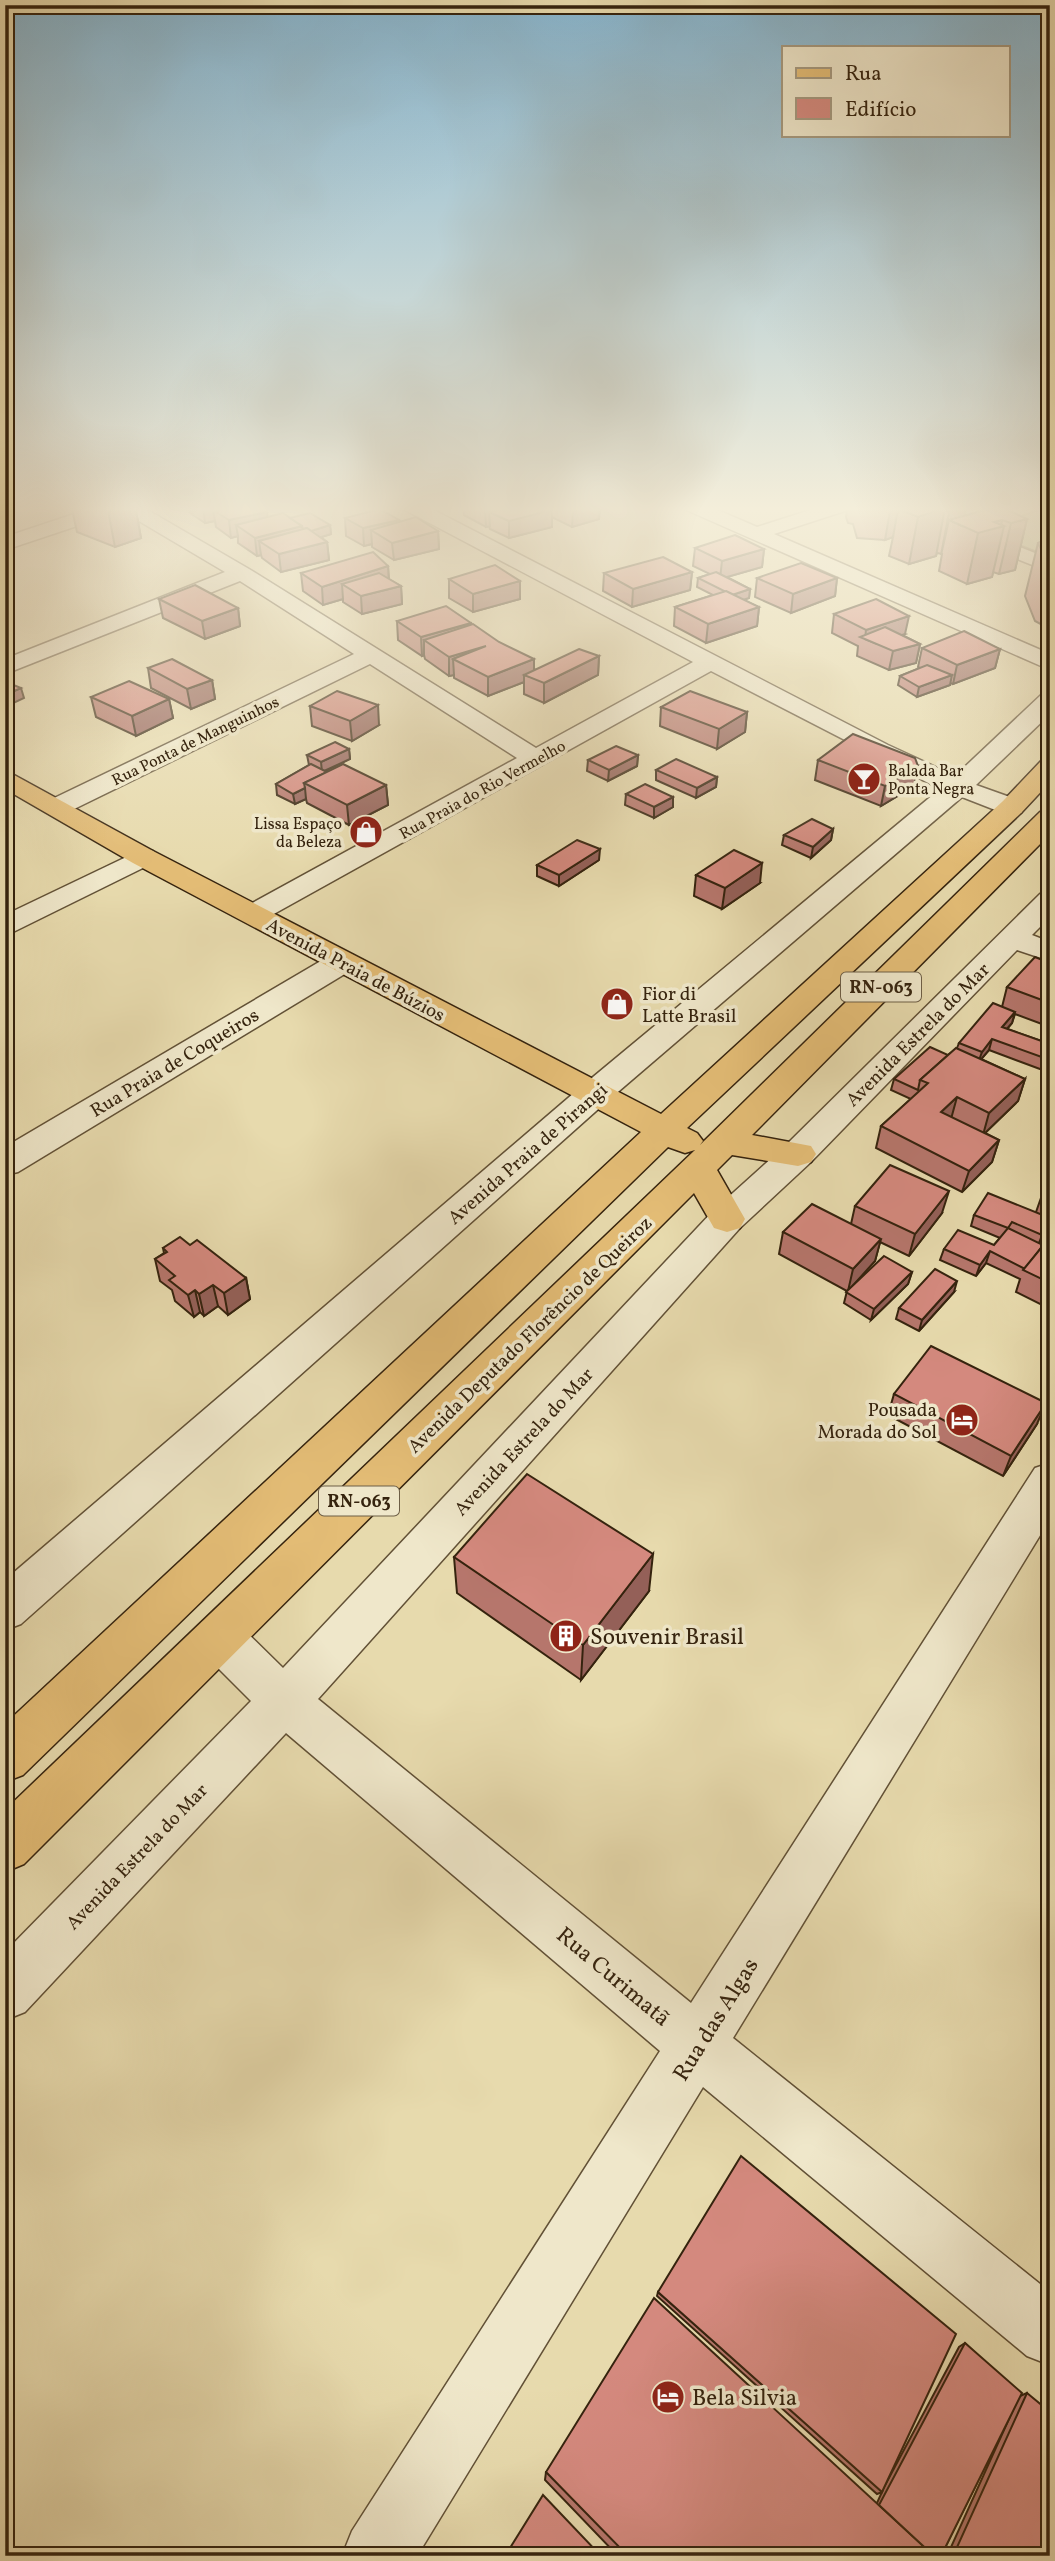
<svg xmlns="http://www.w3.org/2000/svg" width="1055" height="2561" viewBox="0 0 1055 2561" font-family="Vollkorn,serif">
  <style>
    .green { fill: #b5c08a; stroke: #75724c; stroke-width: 2 }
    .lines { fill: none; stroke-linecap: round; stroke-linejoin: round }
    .minor-casing { stroke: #625136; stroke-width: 3 }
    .major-casing { stroke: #35230e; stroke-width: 3 }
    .minor { fill: #efe7ca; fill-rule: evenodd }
    .major { fill: #e4bd76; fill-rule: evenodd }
    .wall { fill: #b6766c; stroke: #35230e; stroke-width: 2 }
    .shaded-wall { fill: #946058; stroke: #35230e; stroke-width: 2 }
    .building { fill: #d4897e; stroke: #35230e; stroke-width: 2 }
    .labels { text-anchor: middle; stroke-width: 7; stroke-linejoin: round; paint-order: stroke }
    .far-street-label { font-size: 16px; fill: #35230e; stroke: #efe7ca }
    .far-poi-label { font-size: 16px; fill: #35230e; stroke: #efe7ca; text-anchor: start }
    .shield { fill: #efe7ca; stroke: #6d5e46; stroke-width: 2 }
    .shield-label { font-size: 18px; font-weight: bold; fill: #35230e }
    .street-label { font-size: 19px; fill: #35230e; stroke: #efe7ca }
    .poi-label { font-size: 19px; fill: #35230e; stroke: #efe7ca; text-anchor: start }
    .near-poi-label { font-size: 23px; fill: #35230e; stroke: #efe7ca; text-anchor: start }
    .near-street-label { font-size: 23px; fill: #35230e; stroke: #efe7ca }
  </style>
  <rect width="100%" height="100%" fill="#e7daad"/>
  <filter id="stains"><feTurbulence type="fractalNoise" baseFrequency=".00286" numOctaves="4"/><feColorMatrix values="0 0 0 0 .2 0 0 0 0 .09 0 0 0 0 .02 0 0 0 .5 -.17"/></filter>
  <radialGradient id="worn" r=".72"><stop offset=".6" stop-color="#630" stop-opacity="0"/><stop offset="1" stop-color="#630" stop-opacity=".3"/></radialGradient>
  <path class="green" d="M1039,510l11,12v35l-70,-27z"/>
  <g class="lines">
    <defs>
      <g id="minor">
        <path d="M101,505h38l110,64 287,179 157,-86 -290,-153 -2,-4h23l464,240 67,31 86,-81 9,-2v21l-74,71 45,16 4,6 -4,6h-18l-41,-16 -357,306 -584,521 -16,6v-50l576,-493 359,-298 -229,-118 -448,249 -10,3 -10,-3 -5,-6 5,-6 274,-150 -147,-94 -304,149h-18l-4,-6 4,-6 306,-147 -114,-73 -235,93v-15l220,-87 -103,-61 -117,39v-13z"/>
        <path d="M681,505h25l51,22 69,-22h27l-2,4 -77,25 276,120v16l-366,-161z"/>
        <path d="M888,505h26l136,54v13l-159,-63z"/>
        <path d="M143,849l10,2 4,6 -4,6 -148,73v-21z"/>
        <path d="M1050,891v26l-18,18 18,7v19l-33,-11 -206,212 -71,66 -422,471 373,304 344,-535 15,-5v56l-317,519 317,254v73l-23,-9 -324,-269 -286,469h-75l10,-25 308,-480 -374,-318 -261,279 -20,8v-68l246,-251 -49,-49 -7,-15 7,-15 17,-6 17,6 47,46 431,-458 71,-64 255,-252z"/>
        <path d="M342,953l11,2 4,7 -4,7 -335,203 -13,3v-28l326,-192z"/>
      </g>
      <path id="major" d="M1050,758v24l-29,31 -334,315 10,5 6,8 -3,4 340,-333 10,-2v24l-298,301 59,11 5,8 -5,8 -13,4 -66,-11 -15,15 28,49 -5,9 -13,4 -13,-4 -20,-35 -670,671 -19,8v-62l690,-660 -10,3 -17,-6 -645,628 -18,7v-58l636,-592 -508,-269 -128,-74v-19l148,81 508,263 342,-313 38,-40z"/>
    </defs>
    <use href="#minor" class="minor-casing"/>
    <use href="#major" class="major-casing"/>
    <use href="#minor" class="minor"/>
    <use href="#major" class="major"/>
  </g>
  <g class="wall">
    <path d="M71,505h64l6,33 -26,9 -38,-15z"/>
    <path d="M189,505h66l12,7v5l23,1 40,7 1,9 -10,3 6,5 2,18 -48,12 -19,-14 -1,-3 -4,1 -19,-13v-7l-7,2 -15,-11 -1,-6 -10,2 -15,-10z"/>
    <path d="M463,505h137l-1,14 -27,8 -20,-10v10l-43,11 -19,-9 -1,-3 -3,1 -22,-12z"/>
    <path d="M848,505h52l-1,3 6,-1v-2h78l-17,3 -2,8 63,3 -12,51 -16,4 -6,-2 -1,5 -25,7 -28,-13 3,-17 -5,-1 -1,3 -27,8 -20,-8 4,-19 -8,3 -28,-2 -4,-14 -5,-1 -2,-6z"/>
    <path d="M345,518l54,2v2l39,9 1,18 -45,11 -22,-13v-3l-8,2 -18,-10z"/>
    <path d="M1050,538v91l-15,-8 -10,-25 13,-53z"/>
    <path d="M695,548l69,1 -2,18 -35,10 23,12 -1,9 -6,2 16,7 -2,19 -51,17 -32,-17 1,-19 38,-12 -16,-8 1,-9 12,-4 -17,-8z"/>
    <path d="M388,566l1,13 12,7 1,18 -40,10 -19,-12v-3l-20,6 -20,-14 -2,-18z"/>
    <path d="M692,572l-2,18 -58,17 -29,-16 1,-18z"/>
    <path d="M757,578h80l-2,18 -44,17 -36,-16z"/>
    <path d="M449,579l71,2v18l-47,13 -24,-14z"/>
    <path d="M159,599l79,9 2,18 -35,13 -42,-21z"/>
    <path d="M834,614l71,20 -3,1 18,9 -4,19 -27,7 -32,-14 1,-10 -26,-13z"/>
    <path d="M397,621l74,2v2l63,45 65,-14 -1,19 -54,28 -20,-9v-12l-36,14 -34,-18v-3l-5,1 -24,-17 -1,-4 -2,1 -24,-16z"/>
    <path d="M922,648l78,1 -5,19 -42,16 -3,-1v2l-33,12 -19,-12 2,-9 20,-8 -2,-1z"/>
    <path d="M148,668l64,12 3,19 -24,10 -40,-21z"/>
    <path d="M91,697l78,2 4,19 -37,18 -40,-19z"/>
    <path d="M310,706l69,19 -27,16 -40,-15z"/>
    <path d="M661,707l86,5 -2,20 -28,17 -57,-23z"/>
    <path d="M349,749l1,10 -25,12 61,14 2,20 -39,20 -42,-22 -1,-4 -11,5 -18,-9 -1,-11 33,-19 -2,-10z"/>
    <path d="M638,755l-1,11 -29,15 -21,-10 1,-11z"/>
    <path d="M818,760l96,26 -33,20 -66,-26z"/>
    <path d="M656,770l61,7 -1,10 -20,11 -40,-18z"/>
    <path d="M626,794l47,3v10l-19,11 -29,-13z"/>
    <path d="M833,829l-2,11 -20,18 -29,-13 2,-10z"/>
    <path d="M599,860l-40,26 -22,-10v-11z"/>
    <path d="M696,875l64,8 -38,26 -28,-13z"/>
    <path d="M1050,963v64l-35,-13 -3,9 -5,6 43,15v25l-2,3 -59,-22 -8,9 44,20 -7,22 -33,32 14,7 -7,22 -30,30 -86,-44 5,-22 30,-27 -20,-9 3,-11 54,-24 9,-7 2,-5 43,-36 5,-20z"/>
    <path d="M1050,1187v39l-11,17 4,2 7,-8v72l-34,-17 4,-13 -34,-16 -10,13 -36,-16 4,-11 50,-4 6,-7 -29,-12 3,-11 62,-3 6,-17z"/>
    <path d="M855,1206l87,7 -33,43 -29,-14 -5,19 -27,29 64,-18 -4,12 -37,36 -27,-17 3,-12 -68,-37 4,-22 68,-8z"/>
    <path d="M190,1245l56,33 4,21 -22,16 -10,-9 -14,10 -4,-4 -6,5 -19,-16 -3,-11 -12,-9 -5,-22 9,-6 -1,-5z"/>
    <path d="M954,1292l-35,39 -23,-12 3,-11z"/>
    <path d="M894,1394l143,30 -34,52 -115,-61z"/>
    <path d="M454,1557l195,34 -68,89 -124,-87z"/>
    <path d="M658,2292l224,199 77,-144 6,-4 55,53 7,-3 23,163h-103l66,-146 -72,146h-323l-73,-76 1,-8 331,31 5,-11 -5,2 -220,-198z"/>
  </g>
  <g class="shaded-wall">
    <path d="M107,505h28l6,33 -26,9z"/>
    <path d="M208,505h33l-28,5 2,11 -10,2 -2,-17z"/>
    <path d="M505,505h22l25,5v17l-43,11v-17l-20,-9 1,14 -4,1 -1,-17z"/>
    <path d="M591,505h9l-1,14 -27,8 1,-17z"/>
    <path d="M891,505h9l-1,4h-1l-5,28 -8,3z"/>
    <path d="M943,505l-1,4 3,-1 -9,48 -27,8 9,-47z"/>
    <path d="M957,505h26l-17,3 -4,18 -13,-6 -8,35 9,-48z"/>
    <path d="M267,512l2,17 -33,-4 2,11 -7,2 -2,-18z"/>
    <path d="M1027,519l-12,51 -16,4 12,-51z"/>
    <path d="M399,520l1,17 -29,-7 1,14 -8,2 -1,-18z"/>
    <path d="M1002,520l-1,7 3,-1 -12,51 -25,7 11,-51 16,-11z"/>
    <path d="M330,525l1,9 -25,8 -1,-9z"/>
    <path d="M302,526l2,18 -45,-3 2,14 -4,1 -2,-18z"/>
    <path d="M438,531l1,18 -45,11 -2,-17z"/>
    <path d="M327,542l2,18 -48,12 -2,-18z"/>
    <path d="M764,549l-2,18 -42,12 2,-18z"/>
    <path d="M388,566l1,18h-47l1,15 -20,6 -1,-18z"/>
    <path d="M692,572l-2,18 -58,17 1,-18z"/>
    <path d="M837,578l-2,18 -44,17 2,-19z"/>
    <path d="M520,581v18l-47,13v-18z"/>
    <path d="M401,586l1,18 -40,10 -1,-18z"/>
    <path d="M750,589l-1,9 -18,6 1,-9z"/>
    <path d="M759,607l-2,19 -51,17 2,-19z"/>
    <path d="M238,608l2,18 -35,13 -3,-18z"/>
    <path d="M909,616l-4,18 -28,10 -12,-5 1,-9z"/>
    <path d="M471,623l1,18 -48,-1v15l-2,1 -1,-19z"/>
    <path d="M920,644l-4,19 -27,7 4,-19z"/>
    <path d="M486,646l-33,13 1,16 -5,1v-19z"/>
    <path d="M1000,649l-5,19 -42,16 4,-19z"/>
    <path d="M599,656l-1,19 -54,28v-20z"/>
    <path d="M534,659v19l-10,-3v7l-36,14v-19z"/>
    <path d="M952,675l-2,10 -33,12 2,-10z"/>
    <path d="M212,680l3,19 -24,10 -4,-20z"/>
    <path d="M21,688l3,10 -19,9v-12z"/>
    <path d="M169,699l4,19 -37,18 -4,-20z"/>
    <path d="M378,705l1,20 -27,16 -2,-20z"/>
    <path d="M747,712l-2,20 -28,17 2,-20z"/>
    <path d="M349,749l1,10 -28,13 -1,-10z"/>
    <path d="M638,755l-1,11 -29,15 1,-11z"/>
    <path d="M918,766l-4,20 -33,20 4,-20z"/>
    <path d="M717,777l-1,10 -20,11 1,-10z"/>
    <path d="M386,785l2,20 -39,20 -2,-20z"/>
    <path d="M305,788l1,11 -11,5 -2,-10z"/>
    <path d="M673,797v10l-19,11v-11z"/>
    <path d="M833,829l-2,11 -20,18 2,-11z"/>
    <path d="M600,849l-1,11 -40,26v-11z"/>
    <path d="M762,863l-2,20 -38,26 3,-21z"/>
    <path d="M1015,1012l-3,11 -13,15 3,-11z"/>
    <path d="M992,1039l-3,11 -11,13 4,-11z"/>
    <path d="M1025,1079l-7,22 -35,34 6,-22z"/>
    <path d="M957,1097l-6,22 -10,-7z"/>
    <path d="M999,1140l-7,22 -30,30 7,-21z"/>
    <path d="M949,1191l-7,22 -33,43 6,-22z"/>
    <path d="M1050,1223l-2,7 -10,16 4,-11z"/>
    <path d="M881,1239l-6,22 -27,30 5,-22z"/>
    <path d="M990,1251l-4,12 -10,13 4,-11z"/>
    <path d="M912,1272l-4,12 -37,36 3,-11z"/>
    <path d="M246,1278l4,21 -22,16 -4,-22z"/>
    <path d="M957,1281l-3,11 -35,39 3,-11z"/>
    <path d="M213,1285l5,21 -14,10 -5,-22z"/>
    <path d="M195,1290l5,22 -6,5 -6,-22z"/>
    <path d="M1046,1403l-9,21 -34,52 8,-20z"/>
    <path d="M653,1554l-4,37 -68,89 2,-35z"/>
  </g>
  <g class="building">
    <path d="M236,505h19l12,7 -38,8 -16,-10z"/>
    <path d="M476,505h29l-20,5z"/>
    <path d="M517,505h25l10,5 -43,11 -20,-9z"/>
    <path d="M561,505h30l-18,5z"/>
    <path d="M913,505h46l-9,2 -7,-2 -3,1 5,2 -27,9 -20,-8z"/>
    <path d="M999,506l28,13 -16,4 -9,-3 -8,2 10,4 -26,7 -29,-13z"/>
    <path d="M380,509l19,11 -36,8 -18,-10z"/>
    <path d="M283,513l19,13 -47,12 -19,-13z"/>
    <path d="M310,513l20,12 -19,6 -4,-3 -4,1 -1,-3 -12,-8z"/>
    <path d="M416,517l22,14 -46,12 -21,-13z"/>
    <path d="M307,528l20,14 -48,12 -20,-13z"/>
    <path d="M735,535l29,14 -42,12 -27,-13z"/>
    <path d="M1050,538v30l-12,-25z"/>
    <path d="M373,552l15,14 -66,21 -21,-14z"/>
    <path d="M663,557l29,15 -59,17 -29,-16z"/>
    <path d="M801,563l36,15 -44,16 -36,-16z"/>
    <path d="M495,565l25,16 -47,13 -24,-15z"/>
    <path d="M716,572l34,17 -18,6 -34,-17z"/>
    <path d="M379,573l22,13 -40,10 -19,-12z"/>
    <path d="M195,585l43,23 -36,13 -43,-22z"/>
    <path d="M726,591l33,16 -51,17 -33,-17z"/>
    <path d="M876,599l33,17 -43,14 -32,-16z"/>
    <path d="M446,606l25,17 -50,14 -24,-16z"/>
    <path d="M473,624l26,18 35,17 -46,18 -35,-18 33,-13 -37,11 -25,-17z"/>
    <path d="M885,627l35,17 -27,7 -33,-14z"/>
    <path d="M964,631l36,18 -43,16 -35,-17z"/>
    <path d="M579,649l20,7 -55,27 -20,-8z"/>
    <path d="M172,659l40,21 -25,9 -39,-21z"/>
    <path d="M927,665l25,10 -33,12 -19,-11z"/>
    <path d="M129,681l40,18 -37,17 -41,-19z"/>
    <path d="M11,684l10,4 -16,7v-9z"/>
    <path d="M337,691l41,14 -28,16 -40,-15z"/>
    <path d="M690,691l57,21 -28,17 -58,-22z"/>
    <path d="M853,734l62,24 3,8 -33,20 -67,-26z"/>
    <path d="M335,742l14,7 -28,13 -14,-7z"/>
    <path d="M616,746l22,9 -29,15 -21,-10z"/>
    <path d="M676,759l41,18 -20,11 -41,-18z"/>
    <path d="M311,764l16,8 -23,11 1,5 -12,6 -17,-10z"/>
    <path d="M343,764l43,21 -39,20 -43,-22z"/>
    <path d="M645,784l28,13 -19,10 -28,-13z"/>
    <path d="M812,819l21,10 -20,18 -29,-12z"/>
    <path d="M577,840l23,9 -41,26 -22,-10z"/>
    <path d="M734,850l28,13 -37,25 -29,-13z"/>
    <path d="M1035,957l15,6v40l-43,-16z"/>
    <path d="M993,1003l22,9 -13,15 48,17v16l-58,-21 -10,13 -23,-9z"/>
    <path d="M930,1047l18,8 -28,25 -2,10 -24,-11z"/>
    <path d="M956,1048l69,31 -36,34 -32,-16 -16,15 58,28 -30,31 -88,-45 47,-43 -8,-3z"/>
    <path d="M890,1165l59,26 -34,43 -60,-28z"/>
    <path d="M1050,1187v11l-8,-3z"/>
    <path d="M988,1193l62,25v5l-8,12 -30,-13 -4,6 -34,-13z"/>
    <path d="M812,1204l69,35 -28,30 -70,-37z"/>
    <path d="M1008,1228l35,17 -18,24 -35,-18 -10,14 -36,-16 14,-19 36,15z"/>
    <path d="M180,1237l10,8 7,-5 49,38 -22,15 -11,-8 -14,9 -4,-4 -7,5 -19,-15 6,-4 -20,-17 12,-7 -4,-4z"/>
    <path d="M1050,1237v46l-27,-13z"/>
    <path d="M884,1256l28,16 -38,37 -28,-17z"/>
    <path d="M935,1269l22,12 -35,39 -23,-12z"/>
    <path d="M931,1346l115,57 -35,53 -117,-62z"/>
    <path d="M527,1474l126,80 -70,91 -129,-88z"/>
    <path d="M741,2156l215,178 -74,158 -224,-200z"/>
    <path d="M654,2298l280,258h-306l-82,-84z"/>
    <path d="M965,2343l57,50 -81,163h-7l-55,-51z"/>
    <path d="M1027,2393l23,19v144h-97z"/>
    <path d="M543,2495l58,61h-96z"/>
  </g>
  <linearGradient id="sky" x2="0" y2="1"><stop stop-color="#87b6d0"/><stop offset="0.59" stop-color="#f4eeda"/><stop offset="1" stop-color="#f4eeda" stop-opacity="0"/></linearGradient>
  <rect width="1055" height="863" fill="url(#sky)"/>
  <defs>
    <symbol id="bar-disc" viewBox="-11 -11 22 22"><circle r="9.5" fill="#8f2418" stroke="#efe7ca"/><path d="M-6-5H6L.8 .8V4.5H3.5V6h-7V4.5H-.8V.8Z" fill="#fff"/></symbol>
    <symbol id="shop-disc" viewBox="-11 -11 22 22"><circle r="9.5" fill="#8f2418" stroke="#efe7ca"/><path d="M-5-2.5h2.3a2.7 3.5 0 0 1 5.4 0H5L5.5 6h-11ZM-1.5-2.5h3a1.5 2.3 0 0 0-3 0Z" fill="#fff"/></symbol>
    <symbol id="hotel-disc" viewBox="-11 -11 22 22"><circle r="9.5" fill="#8f2418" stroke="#efe7ca"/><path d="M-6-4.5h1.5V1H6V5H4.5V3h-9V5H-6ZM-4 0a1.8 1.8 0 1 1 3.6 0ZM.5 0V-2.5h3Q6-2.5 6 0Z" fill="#fff"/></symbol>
    <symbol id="building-disc" viewBox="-11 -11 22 22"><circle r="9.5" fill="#8f2418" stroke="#efe7ca"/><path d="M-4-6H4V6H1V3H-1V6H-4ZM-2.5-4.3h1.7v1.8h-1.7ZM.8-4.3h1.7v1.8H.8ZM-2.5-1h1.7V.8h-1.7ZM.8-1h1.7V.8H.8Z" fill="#fff"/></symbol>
  </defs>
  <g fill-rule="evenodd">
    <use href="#bar-disc" x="845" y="760" width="38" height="38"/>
    <use href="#shop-disc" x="347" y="813" width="38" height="38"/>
    <use href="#shop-disc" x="598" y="985" width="38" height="38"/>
    <use href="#hotel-disc" x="943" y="1401" width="38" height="38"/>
    <use href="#building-disc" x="547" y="1617" width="38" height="38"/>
    <use href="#hotel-disc" x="649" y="2378" width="38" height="38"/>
  </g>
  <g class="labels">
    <g class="far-street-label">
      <text transform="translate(195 740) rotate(-26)" y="6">Rua Ponta de Manguinhos</text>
      <text transform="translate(482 789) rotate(-29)" y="6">Rua Praia do Rio Vermelho</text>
    </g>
    <g class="far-poi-label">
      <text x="888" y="776">Balada Bar<tspan x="888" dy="18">Ponta Negra</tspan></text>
      <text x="342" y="829" text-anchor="end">Lissa Espaço<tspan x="342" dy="18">da Beleza</tspan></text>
    </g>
    <g class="shield">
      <rect x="841" y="972.5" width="80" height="29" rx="5"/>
      <rect x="319" y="1486.5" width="80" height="29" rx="5"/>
    </g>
    <g class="shield-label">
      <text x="881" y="993">RN-063</text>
      <text x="359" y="1507">RN-063</text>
    </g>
    <g class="street-label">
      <text transform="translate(356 969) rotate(28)" y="7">Avenida Praia de Búzios</text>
      <text transform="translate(917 1034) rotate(-45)" y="7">Avenida Estrela do Mar</text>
      <text transform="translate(174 1062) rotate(-31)" y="7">Rua Praia de Coqueiros</text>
      <text transform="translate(527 1153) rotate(-41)" y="7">Avenida Praia de Pirangi</text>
      <text transform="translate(529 1334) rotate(-44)" y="7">Avenida Deputado Florêncio de Queiroz</text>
      <text transform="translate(523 1441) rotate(-47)" y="7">Avenida Estrela do Mar</text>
      <text transform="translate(136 1856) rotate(-46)" y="7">Avenida Estrela do Mar</text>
    </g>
    <g class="poi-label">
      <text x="642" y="1000">Fior di<tspan x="642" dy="22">Latte Brasil</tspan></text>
      <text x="937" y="1416" text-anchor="end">Pousada<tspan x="937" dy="22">Morada do Sol</tspan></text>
    </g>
    <g class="near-poi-label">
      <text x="590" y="1644">Souvenir Brasil</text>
      <text x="692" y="2405">Bela Silvia</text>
    </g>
    <g class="near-street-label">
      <text transform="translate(614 1976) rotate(40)" y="8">Rua Curimatã</text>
      <text transform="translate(715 2019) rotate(-58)" y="8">Rua das Algas</text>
    </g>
  </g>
  <rect width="1055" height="2561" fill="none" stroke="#e7daad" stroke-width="28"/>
  <rect x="7" y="7" width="1041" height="2547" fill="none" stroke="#35230e" stroke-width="3.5"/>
  <rect x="14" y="14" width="1027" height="2533" fill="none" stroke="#35230e" stroke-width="2"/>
  <rect x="782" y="46" width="228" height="91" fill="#efe7ca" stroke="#a5997f" stroke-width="2"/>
  <rect x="796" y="68" width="35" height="10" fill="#e4bd76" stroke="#a5997f" stroke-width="2"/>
  <text x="845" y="80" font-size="21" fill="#35230e">Rua</text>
  <rect x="796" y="98" width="35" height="21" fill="#d4897e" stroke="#a5997f" stroke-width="2"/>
  <text x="845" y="116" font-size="21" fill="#35230e">Edifício</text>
  <rect width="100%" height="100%" filter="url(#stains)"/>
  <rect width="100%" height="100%" fill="url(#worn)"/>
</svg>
